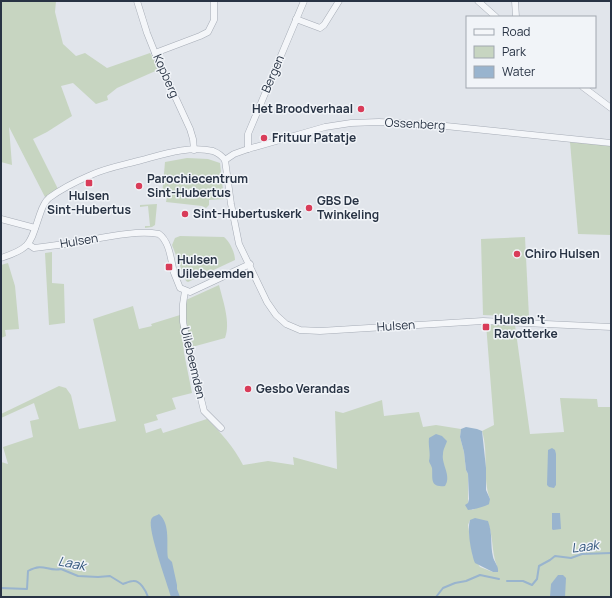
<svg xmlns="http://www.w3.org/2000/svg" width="612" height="598" viewBox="0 0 612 598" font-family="Manrope,sans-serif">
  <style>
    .green { fill: #c7d5c1; fill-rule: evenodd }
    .water { fill: #99b4ce }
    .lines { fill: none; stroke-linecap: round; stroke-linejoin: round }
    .stream { stroke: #99b4ce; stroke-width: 2 }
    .minor-casing { stroke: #a6acb6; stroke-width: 7 }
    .minor { stroke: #f4f6f9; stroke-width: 6 }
    .poi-dot { fill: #d93c59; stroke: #f1f4f8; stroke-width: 1.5 }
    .labels { text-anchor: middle; stroke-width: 3; stroke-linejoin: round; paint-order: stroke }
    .street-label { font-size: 12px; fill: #283344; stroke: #f1f4f8 }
    .poi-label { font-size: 12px; font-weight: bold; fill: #283344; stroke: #f1f4f8; text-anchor: start }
    .water-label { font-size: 13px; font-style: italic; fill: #2e537b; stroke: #f1f4f8 }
  </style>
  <rect width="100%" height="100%" fill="#e1e5eb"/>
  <g class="green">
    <path d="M1,1h55l-1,11 8,32 13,12 9,-3 22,15 43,-15 10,16 -43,19 -10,8 1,4 -12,4 -23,-21 -12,3 11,30 -25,16 -14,7 25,50 -13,8 -36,-70 3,38 -11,-3z"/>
    <path d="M570,142l41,4v89l-33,-1z"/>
    <path d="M187,158l21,1 12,4 4,36 -15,1v5l-3,3 -4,-2 -36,-4 1,-5 -5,-1 3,-34z"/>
    <path d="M157,204l-2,21 -3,2 -7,1v-2h5l-2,-20 -8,1v-2z"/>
    <path d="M180,236l44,1c6,5 11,16 11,23l-47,22 -2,-1 -14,-36 3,-7z"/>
    <path d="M525,237l4,80 -46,-2 -2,-76z"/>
    <path d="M52,252v31l12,1 1,39 -16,2 -4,-72z"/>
    <path d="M8,263l7,23 4,43 -14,1 1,6 -5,2v-73z"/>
    <path d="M219,285c4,16 12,38 6,53l-33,9c-4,-16 -8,-30 -6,-47z"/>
    <path d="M133,306l6,23 13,-3 -1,-2 29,-9 4,38 8,40 -20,5 4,11 -20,6 2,5 -14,4 2,9 15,-5 2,5 44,-14c14,14 27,28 36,46l25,-4 26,4 -1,-8 44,12 -2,-58 8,2 39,-13 2,16 35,-4 4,15 13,-2 25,4 -1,8 4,15 2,18 2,4v29l4,7 9,-4 9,-7c-8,-21 -1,-46 -8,-68l12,-6 -8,-101 29,1 15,109 34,-2 -4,-34 37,1 1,8h13v190h-610v-135l7,2 -5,-17 30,-10 -3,-16 9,-2 -5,-16 -33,15v-4l58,-28 7,2 5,7 8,34 37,-8 -23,-102zM470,520l17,1c7,15 4,30 10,45l-4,6 -13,-5 -7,-10 -5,-32z"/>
  </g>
  <g class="water">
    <path d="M466,427l11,2 5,2 4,37v22l4,9 -1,5c-2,2 -17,6 -21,6l-3,-5 3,-2 1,-4 -1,-25 -2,-4 -2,-18 -4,-15 1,-8z"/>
    <path d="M436,434l6,2 5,5c-1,4 -4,8 -4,13 -2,10 9,22 2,32 -16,2 -12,-9 -13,-18 0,-1 -3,-6 -3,-7 2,-7 -1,-15 0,-23z"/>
    <path d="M552,448l3,2 1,4v31l-2,3 -5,-1 -2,-2 1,-35z"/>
    <path d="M552,513h8l1,16 -8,1 -1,-1z"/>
    <path d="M159,514c12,10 7,31 9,44l4,4 5,23v4l3,8h-9c-4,-14 -23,-66 -20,-77 1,-4 5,-4 8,-6z"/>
    <path d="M475,518l13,3c5,14 2,23 5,36 1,5 6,9 5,15h-5l-18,-9c-4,-10 -8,-33 -5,-43z"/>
    <path d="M558,575h5l3,3 -1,19h-15l1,-13z"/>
  </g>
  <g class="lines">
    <g class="stream">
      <path d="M507,581h16l9,4 5,-6 2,-13 11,-6 5,-4 16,2 11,-4 29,-1"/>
      <path d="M1,588l26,1 1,-18c16,-9 19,1 33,-2l17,7 20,1 12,-1 13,8c3,-1 7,-3 10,-3 7,-1 13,10 15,16"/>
      <path d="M436,597l7,-9 12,-5 11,-2 14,-6 19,4"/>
    </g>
    <defs>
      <g id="minor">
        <path d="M137,1l10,32 8,20 35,76 3,10 1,11"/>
        <path d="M478,1l18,16"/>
        <path d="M515,1l1,16"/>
        <path d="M296,19l24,9 4,-3 15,-24"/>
        <path d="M155,53l45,-17 8,-4 6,-12v-19"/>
        <path d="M583,87l28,21"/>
        <path d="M248,149v-15l56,-133"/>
        <path d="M225,160l9,-6 14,-5 77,-22 26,-4 28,-1 57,3 175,18"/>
        <path d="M1,219l34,9"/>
        <path d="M28,244l6,4c17,-2 34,-4 50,-7 22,-4 53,-11 75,-7 11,8 12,27 15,39 2,5 4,10 6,15l10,4 60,-28"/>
        <path d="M1,258c31,-10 29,-15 39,-44 2,-6 4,-12 9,-16 12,-9 28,-17 42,-23 15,-7 32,-10 47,-14 23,-6 51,-16 75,-10 5,2 9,5 12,9l6,44 8,40 28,58 9,13 10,9 14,6 20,1 163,-10 128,6"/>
        <path d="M185,291l-2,13v18l4,19 17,70 17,17"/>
      </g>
    </defs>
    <use href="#minor" class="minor-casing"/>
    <use href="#minor" class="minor"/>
  </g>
  <g class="poi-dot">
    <circle cx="361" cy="109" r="4"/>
    <circle cx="264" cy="138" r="4"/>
    <rect x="85" y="179" width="8" height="8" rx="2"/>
    <circle cx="139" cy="186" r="4"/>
    <circle cx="309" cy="208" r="4"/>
    <circle cx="185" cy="214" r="4"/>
    <circle cx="517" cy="254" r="4"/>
    <rect x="165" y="263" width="8" height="8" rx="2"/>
    <rect x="482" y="323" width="8" height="8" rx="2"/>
    <circle cx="248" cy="389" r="4"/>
  </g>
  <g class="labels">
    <g class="street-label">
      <text transform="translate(273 74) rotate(-67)" y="4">Bergen</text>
      <text transform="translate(166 76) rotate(66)" y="4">Kopberg</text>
      <text transform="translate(415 124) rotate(3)" y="4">Ossenberg</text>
      <text transform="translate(79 241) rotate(-9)" y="4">Hulsen</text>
      <text transform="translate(396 326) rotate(-4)" y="4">Hulsen</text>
      <text transform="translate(193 363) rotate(77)" y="4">Uilebeemden</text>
    </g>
    <g class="poi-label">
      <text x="353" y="113" text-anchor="end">Het Broodverhaal</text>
      <text x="272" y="142">Frituur Patatje</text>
      <text x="147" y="183">Parochiecentrum<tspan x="147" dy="14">Sint-Hubertus</tspan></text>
      <text x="89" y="200" text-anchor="middle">Hulsen<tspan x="89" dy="14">Sint-Hubertus</tspan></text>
      <text x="317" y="205">GBS De<tspan x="317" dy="14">Twinkeling</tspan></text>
      <text x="193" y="218">Sint-Hubertuskerk</text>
      <text x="525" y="258">Chiro Hulsen</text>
      <text x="177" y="264">Hulsen<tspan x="177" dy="14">Uilebeemden</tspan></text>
      <text x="494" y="324">Hulsen 't<tspan x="494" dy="14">Ravotterke</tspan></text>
      <text x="256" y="393">Gesbo Verandas</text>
    </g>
    <g class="water-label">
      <text transform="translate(585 546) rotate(-7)" y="5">Laak</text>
      <text transform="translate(72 563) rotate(11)" y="5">Laak</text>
    </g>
  </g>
  <rect width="612" height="598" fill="none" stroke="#283344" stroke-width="4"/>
  <rect x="466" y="16" width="130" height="72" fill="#f1f4f8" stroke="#a1a7b0"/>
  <rect x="474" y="29" width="20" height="6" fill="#f4f6f9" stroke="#a1a7b0"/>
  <text x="502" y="36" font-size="12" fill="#283344">Road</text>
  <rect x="474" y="46" width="20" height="12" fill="#c7d5c1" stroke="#a1a7b0"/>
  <text x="502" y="56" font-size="12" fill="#283344">Park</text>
  <rect x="474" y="66" width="20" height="12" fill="#99b4ce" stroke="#a1a7b0"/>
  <text x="502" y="76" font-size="12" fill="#283344">Water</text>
</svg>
